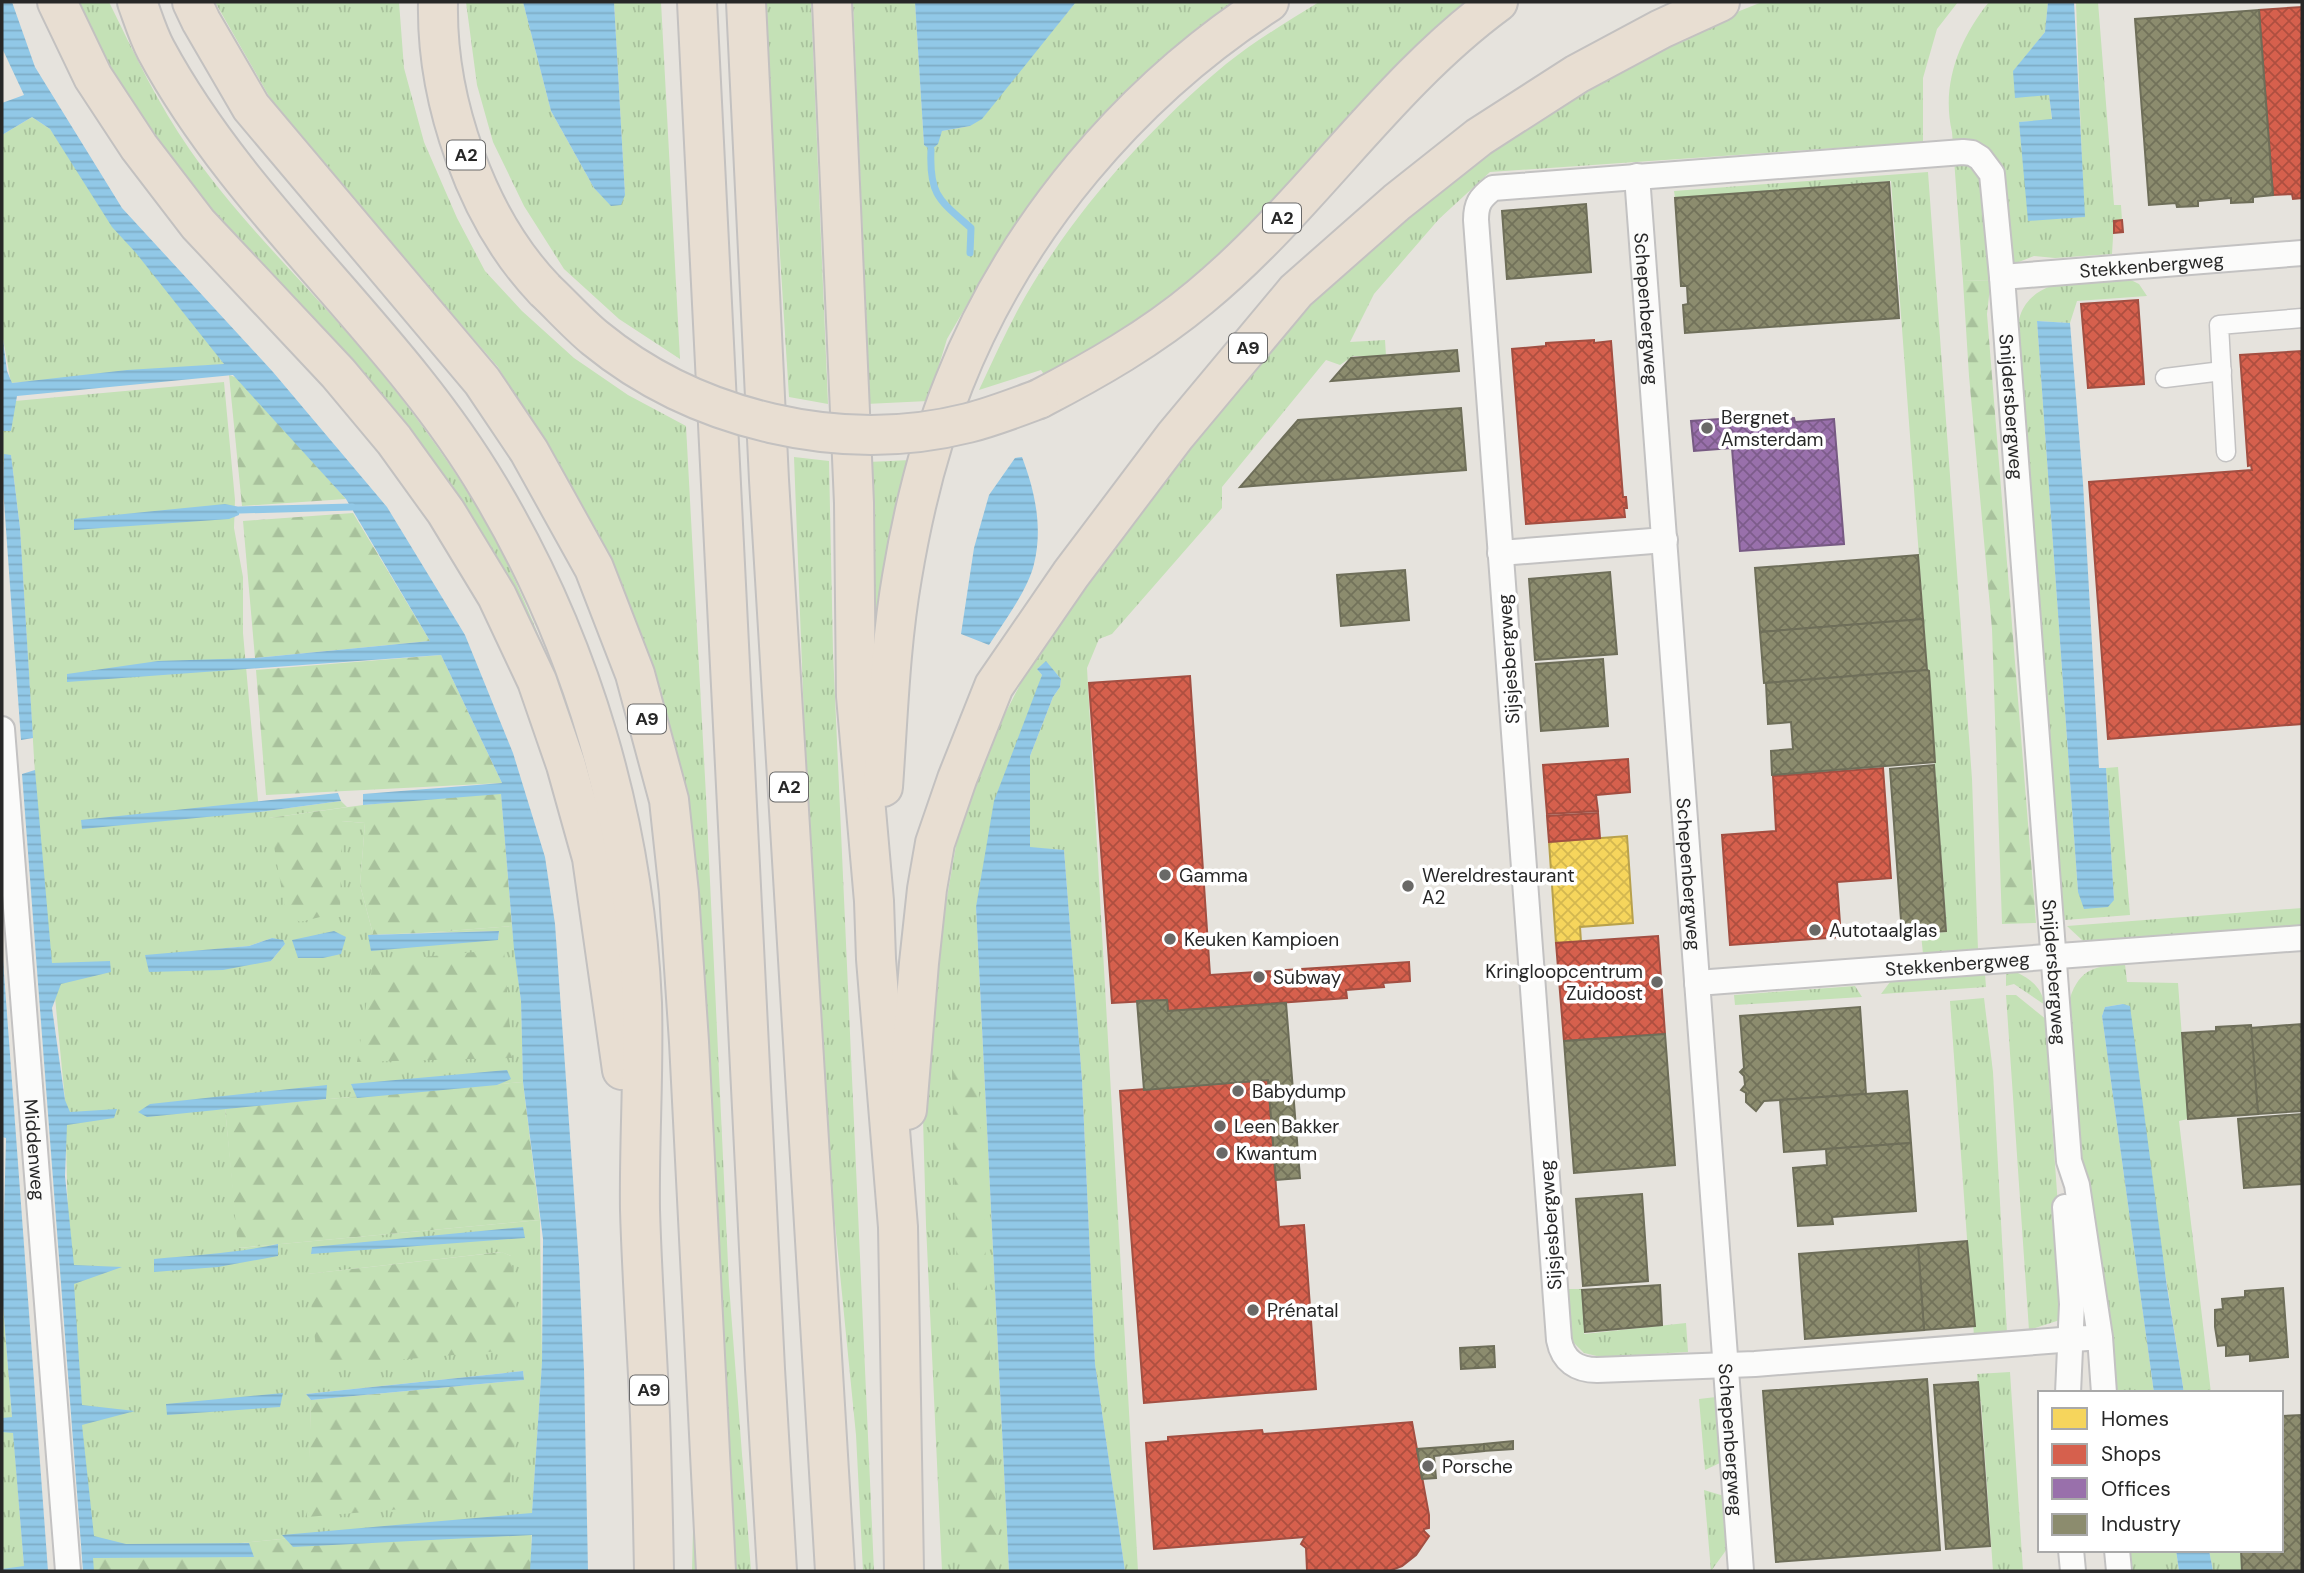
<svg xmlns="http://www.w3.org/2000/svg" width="2304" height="1573" viewBox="0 0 2304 1573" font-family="'DM Sans',sans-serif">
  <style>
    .grass { fill: url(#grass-tufts); fill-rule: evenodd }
    .forest { fill: url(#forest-firs) }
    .water { fill: url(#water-rules) }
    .homes { fill: url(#homes-cross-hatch); stroke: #b8a14c; stroke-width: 2 }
    .shops { fill: url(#shops-cross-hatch); stroke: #a24f42; stroke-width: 2 }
    .offices { fill: url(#offices-cross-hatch); stroke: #775a83; stroke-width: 2 }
    .industry { fill: url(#industry-cross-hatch); stroke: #6e6e59; stroke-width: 2 }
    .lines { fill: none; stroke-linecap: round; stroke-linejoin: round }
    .stream { stroke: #91c8e7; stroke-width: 7 }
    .pedestrian-casing { stroke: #c3c2c2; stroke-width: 21 }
    .minor-casing { stroke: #c3c2c2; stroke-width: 28 }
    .motorway-casing { stroke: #c3c1c0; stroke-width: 42 }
    .pedestrian { stroke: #fbfbfa; stroke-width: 18 }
    .minor { stroke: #fbfbfa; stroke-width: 24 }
    .motorway { stroke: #e8ded2; stroke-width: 38 }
    .motorway-bridge-casing { stroke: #c3c1c0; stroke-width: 42; stroke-linecap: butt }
    .motorway-bridge { stroke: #e8ded2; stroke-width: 38 }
    .poi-dot { fill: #6a6967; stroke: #fff; stroke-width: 2.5 }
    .labels { text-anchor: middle; stroke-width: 7; stroke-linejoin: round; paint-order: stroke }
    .shield { fill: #fff; stroke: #686868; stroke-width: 2 }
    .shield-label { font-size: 18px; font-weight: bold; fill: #272727 }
    .street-label { font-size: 19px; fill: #272727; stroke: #fff }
    .poi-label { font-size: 19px; fill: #272727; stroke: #fff; text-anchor: start }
  </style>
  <defs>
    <pattern id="grass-tufts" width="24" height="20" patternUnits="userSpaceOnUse" patternTransform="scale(1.75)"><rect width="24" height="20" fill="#c4e1b6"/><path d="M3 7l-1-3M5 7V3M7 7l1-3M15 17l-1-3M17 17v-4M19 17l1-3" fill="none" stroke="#a8c19c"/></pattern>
    <pattern id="forest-firs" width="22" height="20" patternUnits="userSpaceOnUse" patternTransform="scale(1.75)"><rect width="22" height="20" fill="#c4e1b6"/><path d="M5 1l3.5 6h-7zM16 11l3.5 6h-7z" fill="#a8c19c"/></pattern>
    <pattern id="water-rules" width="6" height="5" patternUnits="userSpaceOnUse" patternTransform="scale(1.75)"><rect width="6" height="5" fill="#91c8e7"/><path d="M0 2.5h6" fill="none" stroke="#7dacc6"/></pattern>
    <pattern id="homes-cross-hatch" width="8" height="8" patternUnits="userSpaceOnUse" patternTransform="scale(1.75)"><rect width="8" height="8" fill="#f6d55c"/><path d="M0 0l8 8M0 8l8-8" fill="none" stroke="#d3b750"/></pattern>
    <pattern id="shops-cross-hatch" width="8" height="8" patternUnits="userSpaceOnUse" patternTransform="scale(1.75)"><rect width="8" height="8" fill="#d6604d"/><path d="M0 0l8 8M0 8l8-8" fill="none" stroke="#ae4f40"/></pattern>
    <pattern id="offices-cross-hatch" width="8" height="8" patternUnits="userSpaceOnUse" patternTransform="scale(1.75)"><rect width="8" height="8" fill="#9970ab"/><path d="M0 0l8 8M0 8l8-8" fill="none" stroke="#7d5c8b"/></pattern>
    <pattern id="industry-cross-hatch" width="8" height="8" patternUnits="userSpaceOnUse" patternTransform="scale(1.75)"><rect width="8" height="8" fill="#8c8c6e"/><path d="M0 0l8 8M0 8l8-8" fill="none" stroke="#72725a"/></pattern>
  </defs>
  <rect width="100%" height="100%" fill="#e6e3dd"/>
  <g class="grass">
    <path d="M69,2h40c25,51 49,102 81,148 59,84 137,153 200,234 31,39 62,82 88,125 38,64 66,138 91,208l-39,-71 -358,-471z"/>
    <path d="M215,2h184l5,66 20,74 33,76 28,53 37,40 52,47 54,37 58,31 20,370 23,489 22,286h-59l2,-81 -12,-686 -126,-341 -58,-96 -109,-126 -119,-143z"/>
    <path d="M466,2h57l28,109 43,77 18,18 13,-11 -11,-193h47l19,357 -61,-40 -55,-50 -40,-63 -31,-64 -16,-57z"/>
    <path d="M764,2h47l17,402 -39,-7z"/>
    <path d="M853,2h62l9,143 7,4 11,-18 28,-5 44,-49 62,-75h158l-122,109 -58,61 -44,59 -63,108 -19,62 -62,3 1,-69z"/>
    <path d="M1319,2h147l-53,47 -156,169 -59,57 -54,44 -99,57 -4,-6 -62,20c18,-38 35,-77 58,-113 51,-81 116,-152 189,-213 29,-23 62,-43 93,-62z"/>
    <path d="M1762,2h196l-21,27 -14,49v64l-433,30 -51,47 -65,75 -24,48 35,-2 1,16h-33l-13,9 -14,-5 -104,127v21l-110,126 -13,5 -12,29 51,903h-13l-30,-207 -13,-284 -18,-230 -34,-2v-92l23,-59 7,-10 1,-8 -15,-17 -9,7 5,6 -66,232 33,664h-67l-16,-346 -5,-178 37,-213 36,-99 32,-62 68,-98 72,-97 127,-155 48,-50 57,-52 78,-59 109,-71 117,-65z"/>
    <path d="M1989,2h59l-3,30 -32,40 36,23 3,25 -33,2 10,98 55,-3 -8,-215h22l16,203h7l1,15 -8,1 -2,33 -57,4 -21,-2 -28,11 -13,13 -30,1 -11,-149c-11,-47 7,-93 37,-130z"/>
    <path d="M32,117l18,12 174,235 -213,19 -9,-50v-198z"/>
    <path d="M1928,172l44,607 6,171 -55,4 -2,-20 26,-2 -56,-751 -216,17 -1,-7z"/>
    <path d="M2127,278l12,6 8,12 -70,5 -7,22 -33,-2 41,571 36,8 -8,-132 12,-1 12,148 -65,5 -6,-30 -40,-546c0,-9 -2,-20 1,-28 14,-42 71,-35 107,-38z"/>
    <path d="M224,382l11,118 -1,28 9,49v56l16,179 82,-11 6,6 -78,11 71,38 1,-35 24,2 -5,62 13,49 -4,1 129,5 1,-9 -78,2 91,-7 9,75 2,81 -298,26 14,140 301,-28 2,142 -10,152 -440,44 -23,-294 -4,-164 -27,-277 -18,-295 -9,-73h-7l-2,34v-58l9,-1 4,-29zM272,938l13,6 -14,17 -126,-5 104,-10zM501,1252l10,4 -203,18zM523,1371l1,9 -216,137 3,-117 -5,-6z"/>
    <path d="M794,457l35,4 4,191 41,919h-11l-7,-136 -40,-403z"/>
    <path d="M911,460l-32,168 -5,1 -6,-167z"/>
    <path d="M2302,908v17l-219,16 -16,-15z"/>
    <path d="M2125,964l2,18 51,1 10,136 -9,2 32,272h-27l-61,-389 -18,3 -3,9 52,377h-38l-35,-220 -11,-175c10,-30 26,-32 55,-34z"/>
    <path d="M2016,972c16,8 25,15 29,33l-31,-21 -8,2v-12z"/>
    <path d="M1985,974l1,13 -105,7 9,-12z"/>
    <path d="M1855,986l7,11 -127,8 -1,-10z"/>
    <path d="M2006,995h10l31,25 1,46 18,252 -37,12z"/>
    <path d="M1984,998l9,74 14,261 -33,3 -24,-335z"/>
    <path d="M1568,1289h15l1,45 102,-11 2,29 -87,5 -17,-4 -13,-13z"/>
    <path d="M2,1293l22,273 3,5h-25z"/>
    <path d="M2010,1372l13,199h-30l-12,-170h-2l-2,-27z"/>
    <path d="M1716,1397l6,65 -17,8 -6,-71z"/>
    <path d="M1704,1490l20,6 3,53 -16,22z"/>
    <path d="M2127,1550h49l3,21h-50z"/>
    <path d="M2209,1550h32l1,21h-29z"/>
  </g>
  <g class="forest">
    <path d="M1993,280l-4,16 -2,18 49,609 -34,1 -10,-295 -23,-253 -6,-95z"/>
    <path d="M229,375l9,3 108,121 -104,7z"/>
    <path d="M353,513l77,128 -175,17 -12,-137z"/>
    <path d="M441,655l61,128 -236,12 -10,-125z"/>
    <path d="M501,793l11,133 -91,7 -53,2 5,-1 -13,-49 5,-62 -23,-2 -2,91 -40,10 -14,-8 -17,-96 94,-13z"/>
    <path d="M504,949l8,109 -155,4 16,-100z"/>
    <path d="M952,1068l26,7 21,496h-35z"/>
    <path d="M523,1082l17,138 -302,28 -13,-140z"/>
    <path d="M502,1252l9,4 10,93 -203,18 -10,-93z"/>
    <path d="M524,1380l-17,120 -200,17 4,-117z"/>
    <path d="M532,1514l-1,57h-438l-1,-13z"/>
  </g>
  <g class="water">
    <path d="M2,2h10l23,65 87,141 151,164 114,135 78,128 48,118 32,104 10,67 24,340 5,105 4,202h-58l2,-36 -239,12 -11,-12 250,-22 10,-151 1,-123 -20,-157 -2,-81 -7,-52 -13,-155 -138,11v-11l139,-11 -61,-128 -374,27v-8l91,-13 97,-3 175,-17 -84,-142 -113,-124 -216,21 -6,35h-9v-98l5,38 5,12 115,-13 97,-6 -88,-111 -24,-26 -62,-98 -18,-12 -30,18v-32l22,-8 -22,-47z"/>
    <path d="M523,2h91l11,193 -4,10 -10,1 -17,-18 -43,-77z"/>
    <path d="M915,2h161l-94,117 -12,7 -28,5 -4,13 -7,6 -7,-5z"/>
    <path d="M2048,2h26l11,215 -57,4 -9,-99 33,-3 -3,-24 -34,3 -2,-27 32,-39z"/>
    <path d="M2037,321l33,2 13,160 16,285h7l8,132 -6,7 -24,2 -6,-17z"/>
    <path d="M4,454l7,1 9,73 13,210 -12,2 -18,-253z"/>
    <path d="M1022,457c13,34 21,71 12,107 -6,26 -31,59 -45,81l-28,-11 13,-86 15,-53 26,-37z"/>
    <path d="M225,504l15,3 -1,8 -10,4 -155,11v-11z"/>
    <path d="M1046,661l15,18 -1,8 -7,10 -23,59v91l34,3 18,230 13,284 30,207h-116l-33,-664 18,-106 48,-126 -5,-6z"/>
    <path d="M35,770l17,193 58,-2 1,11 -50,12 -9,24 13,92 5,12 47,-3 -3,9 -47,7 -2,51 9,89 48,2 -48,17 8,121 53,6 -53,14 12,111 32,8 123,-1 5,14 -161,1 1,13h-11l-61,-797z"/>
    <path d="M338,793l3,8 -82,11 -177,17 -1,-9z"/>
    <path d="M334,931l12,6 -5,17 -18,4h-25l-6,-18z"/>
    <path d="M499,931l-1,9 -127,11 -3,-16z"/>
    <path d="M272,938l11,2 2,4 -14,17 -48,9 -74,2 -4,-17 104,-9z"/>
    <path d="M2,946l46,625h-46v-2l22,-3 -11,-133 -11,-1v-14l10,-1 -10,-124 4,-155 -4,-1z"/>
    <path d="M2123,1004l7,2 37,281 17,106h-30l-52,-377 3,-9z"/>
    <path d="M507,1070l4,9 -14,6 -140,13 -6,-14z"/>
    <path d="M327,1085l-1,14 -179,18 -9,-5 12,-8z"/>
    <path d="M523,1227l2,11 -214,16 1,-7z"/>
    <path d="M278,1244v12l-60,11 -64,5v-13c42,-4 83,-6 124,-15z"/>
    <path d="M523,1371l1,9 -213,20 -5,-6z"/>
    <path d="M283,1393l-3,14 -113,8 -1,-11z"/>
    <path d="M2176,1550h33l4,21h-34z"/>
  </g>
  <path class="homes" d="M1627,836l6,87 -53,4 1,15 -25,1 -7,-101z"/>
  <g class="shops">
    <path d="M2302,7v191l-9,1 -1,-5 -19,1 -14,-185z"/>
    <path d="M2122,220l1,12 -9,1v-12z"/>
    <path d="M2138,300l6,84 -56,4 -7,-84z"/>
    <path d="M1594,340v3l17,-2 12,156h3l1,11h-3l1,9 -99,7 -14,-175 34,-3v-3z"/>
    <path d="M2302,351v373l-194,15 -19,-257 163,-12 -1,-5 -3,1 -8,-111z"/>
    <path d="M1190,676l20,299 199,-13 1,19 -27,2 1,4 -38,3 1,8 -179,13 -1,-11 -55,3 -23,-320z"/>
    <path d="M1628,759l2,33 -34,3 2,16 -51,3 -4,-49z"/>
    <path d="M1883,768l8,110 -54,4 4,55 -111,8 -8,-110 54,-4 -3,-55z"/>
    <path d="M1598,813l2,25 -51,4 -2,-26z"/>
    <path d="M1658,936l7,98 -101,7 -8,-98z"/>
    <path d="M1268,1080l11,147 25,-2 12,164 -172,14 -24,-312z"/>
    <path d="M1412,1422l17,93v13l-5,1v2l5,5 -13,19 -14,11 -13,5 -82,-1 -1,-22 -5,-4 4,-7 -151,12 -8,-106 22,-2v-4l94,-7 1,4z"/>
  </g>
  <path class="offices" d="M1750,417l1,4 43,-3 1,4 39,-3 10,125 -104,7 -8,-103 -38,3 -3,-30z"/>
  <g class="industry">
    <path d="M2259,10l14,185 -20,2v5l-22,1v-5l-33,3v5l-21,1 -1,-4 -27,2 -14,-186z"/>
    <path d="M1889,182l10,136 -214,15 -2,-28 5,-1 -1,-18h-6l-6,-88z"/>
    <path d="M1586,204l5,68 -84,7 -5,-68z"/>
    <path d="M1457,350l2,21 -128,10 20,-23z"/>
    <path d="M1461,408l5,62 -226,17 58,-67z"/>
    <path d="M1918,555l5,64 -163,13 -5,-64z"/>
    <path d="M1405,570l4,50 -68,6 -4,-51z"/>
    <path d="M1610,572l7,82 -82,6 -6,-81z"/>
    <path d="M1923,619l4,51 -163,13 -4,-51z"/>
    <path d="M1603,659l5,67 -67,5 -5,-67z"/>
    <path d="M1927,670l2,1 6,91 -163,13 -1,-24 22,-2 -2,-27 -23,2 -2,-41z"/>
    <path d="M1934,765l12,166 -44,3 -12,-165z"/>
    <path d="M1167,1000l1,11 118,-8 14,175 -24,2 -8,-100 -124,10 -7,-89z"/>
    <path d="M1860,1007l6,87 -102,7 -8,10 -10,-9v-9l-5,-3 4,-5 -1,-9 -4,-4 4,-4 -4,-52z"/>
    <path d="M2302,1024v87l-44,3 -7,-86z"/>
    <path d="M2251,1025l7,89 -70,5 -6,-86 34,-2v-4z"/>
    <path d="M1665,1034l10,131 -101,8 -10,-132z"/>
    <path d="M1907,1091l4,52 -127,9 -4,-52z"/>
    <path d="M2302,1114v70l-58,4 -6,-69z"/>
    <path d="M1911,1143l5,68 -84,6 1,7 -35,2 -5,-58 34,-3 -1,-16z"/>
    <path d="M1642,1194l6,87 -65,5 -7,-87z"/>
    <path d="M1967,1241l8,85 -51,4 -6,-85z"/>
    <path d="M1918,1245l6,85 -119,9 -6,-85z"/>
    <path d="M1660,1285l2,40 -77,7 -3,-42z"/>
    <path d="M2283,1288l5,69 -38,4v-7l-24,2v-11l-8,1 -3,-19v-17l8,-1 -1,-10 23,-2v-6z"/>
    <path d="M1494,1346l1,21 -34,2 -1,-21z"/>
    <path d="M1927,1379l13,171 -164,12 -13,-171z"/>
    <path d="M1978,1382l12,164 -44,3 -12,-164z"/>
    <path d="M2302,1415v156h-60l-1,-21h40v-134z"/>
    <path d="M1513,1441v8l-29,2v-7z"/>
    <path d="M1484,1444v7l-50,5 2,22 -14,1 -5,-30z"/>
  </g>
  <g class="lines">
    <g class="stream">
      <path d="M931,150c-2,45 8,50 40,78l-1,25"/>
      <path d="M240,510l112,-3"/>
    </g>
    <defs>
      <g id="pedestrian">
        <path d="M2165,378l57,-7"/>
        <path d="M2226,452l-7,-127 83,-7"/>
      </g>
      <g id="minor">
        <path id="s1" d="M1637,176l104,1395"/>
        <path id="s2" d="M2002,277l300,-24"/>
        <path d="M1500,553l165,-13"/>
        <path id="s3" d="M2,729l66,842"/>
        <path id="s4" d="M1697,983l605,-45"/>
        <path d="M2065,1207l7,97 -4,89"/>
        <path id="s5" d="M2100,1337l-345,27 -158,6c-20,0 -34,-9 -38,-30l-83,-1120c0,-16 4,-22 17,-32l470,-36 9,1 8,5 12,16 10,103 67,884 8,24 23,152 4,56"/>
        <path d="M2071,1550l2,21"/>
        <path d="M2117,1550l2,21"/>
      </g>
      <g id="motorway">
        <path d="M57,2l36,75 46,70 59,77 140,149 56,67 52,72 51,84 40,85 29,84 26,93 30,212"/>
        <path d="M137,2c6,16 11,33 19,48 88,163 239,279 333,438 93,155 145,334 153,515 2,69 -3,138 -2,207 2,69 7,137 10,206 2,52 3,104 4,155"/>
        <path d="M192,2l9,19 50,86 231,274 47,70 65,117 41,106 34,126 10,93 10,149 27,529"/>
        <path d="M438,2c-2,98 38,216 107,288"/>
        <path d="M697,2l68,1367 12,202"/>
        <path d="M746,2l23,478 66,1091"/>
        <path d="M832,2l22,501 2,193 18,205 2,58 22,268 6,344"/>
        <path d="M1039,399c56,-29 112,-61 161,-102 108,-89 185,-212 298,-295"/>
        <path d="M883,787c5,-70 7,-141 19,-210 11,-66 27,-132 52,-194 61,-155 176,-291 315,-381"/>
        <path d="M907,1110l12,-147 8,-74 8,-46 22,-64 37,-93 77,-112 104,-138 121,-145 101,-89 82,-65 98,-63 84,-45 59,-27"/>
      </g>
    </defs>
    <use href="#pedestrian" class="pedestrian-casing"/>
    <use href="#minor" class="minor-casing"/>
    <use href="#motorway" class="motorway-casing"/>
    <use href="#pedestrian" class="pedestrian"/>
    <use href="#minor" class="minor"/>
    <use href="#motorway" class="motorway"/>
    <defs>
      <path id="motorway-bridge" d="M545,290c16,15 32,33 50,48 100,82 246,117 373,85 24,-6 47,-15 71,-24"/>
    </defs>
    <use href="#motorway-bridge" class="motorway-bridge-casing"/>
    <use href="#motorway-bridge" class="motorway-bridge"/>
  </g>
  <g class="poi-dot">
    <circle cx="1707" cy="428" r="7"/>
    <circle cx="1165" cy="875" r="7"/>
    <circle cx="1408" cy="886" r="7"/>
    <circle cx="1815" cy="930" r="7"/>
    <circle cx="1170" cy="939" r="7"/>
    <circle cx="1259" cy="977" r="7"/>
    <circle cx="1657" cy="982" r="7"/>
    <circle cx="1238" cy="1091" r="7"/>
    <circle cx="1220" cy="1126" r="7"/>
    <circle cx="1222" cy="1153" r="7"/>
    <circle cx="1253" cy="1310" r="7"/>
    <circle cx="1428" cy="1466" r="7"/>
  </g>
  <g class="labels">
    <g class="shield">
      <rect x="447" y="140.5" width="38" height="29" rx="5"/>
      <rect x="1263" y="203.5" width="38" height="29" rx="5"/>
      <rect x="1229" y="333.5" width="38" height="29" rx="5"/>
      <rect x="628" y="704.5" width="38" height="29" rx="5"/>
      <rect x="770" y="772.5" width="38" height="29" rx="5"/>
      <rect x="630" y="1375.5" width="38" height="29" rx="5"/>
    </g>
    <g class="shield-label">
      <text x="466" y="161">A2</text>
      <text x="1282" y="224">A2</text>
      <text x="1248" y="354">A9</text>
      <text x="647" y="725">A9</text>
      <text x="789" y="793">A2</text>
      <text x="649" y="1396">A9</text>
    </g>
    <g class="street-label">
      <text dy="7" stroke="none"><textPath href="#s2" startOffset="150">Stekkenbergweg</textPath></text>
      <text dy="7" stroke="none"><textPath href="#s1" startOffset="133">Schepenbergweg</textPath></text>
      <text dy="7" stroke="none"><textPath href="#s5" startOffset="2462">Snijdersbergweg</textPath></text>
      <text transform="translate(1508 659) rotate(-94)" y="7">Sijsjesbergweg</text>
      <text dy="7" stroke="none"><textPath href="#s1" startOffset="700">Schepenbergweg</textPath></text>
      <text dy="7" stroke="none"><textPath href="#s4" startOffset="261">Stekkenbergweg</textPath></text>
      <text dy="7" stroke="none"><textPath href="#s5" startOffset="3029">Snijdersbergweg</textPath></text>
      <text dy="7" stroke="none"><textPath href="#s3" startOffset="422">Middenweg</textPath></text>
      <text transform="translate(1550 1225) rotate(-94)" y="7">Sijsjesbergweg</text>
      <text dy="7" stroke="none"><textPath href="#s1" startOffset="1267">Schepenbergweg</textPath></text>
    </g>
    <g class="poi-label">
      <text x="1721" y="424">Bergnet<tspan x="1721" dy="22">Amsterdam</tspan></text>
      <text x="1179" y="882">Gamma</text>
      <text x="1422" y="882">Wereldrestaurant<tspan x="1422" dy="22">A2</tspan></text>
      <text x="1829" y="937">Autotaalglas</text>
      <text x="1184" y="946">Keuken Kampioen</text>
      <text x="1643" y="978" text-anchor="end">Kringloopcentrum<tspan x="1643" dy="22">Zuidoost</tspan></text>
      <text x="1273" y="984">Subway</text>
      <text x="1252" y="1098">Babydump</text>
      <text x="1234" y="1133">Leen Bakker</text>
      <text x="1236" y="1160">Kwantum</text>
      <text x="1267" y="1317">Prénatal</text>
      <text x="1442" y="1473">Porsche</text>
    </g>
  </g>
  <rect width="2304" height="1573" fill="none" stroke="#272727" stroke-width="7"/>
  <rect x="2038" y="1391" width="245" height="161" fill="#ffffff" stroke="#a9a9a9" stroke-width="2"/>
  <rect x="2052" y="1408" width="35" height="21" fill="#f6d55c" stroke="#a9a9a9" stroke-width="2"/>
  <text x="2101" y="1426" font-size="21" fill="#272727">Homes</text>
  <rect x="2052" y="1444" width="35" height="21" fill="#d6604d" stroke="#a9a9a9" stroke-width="2"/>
  <text x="2101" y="1461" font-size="21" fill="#272727">Shops</text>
  <rect x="2052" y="1478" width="35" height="21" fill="#9970ab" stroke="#a9a9a9" stroke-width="2"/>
  <text x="2101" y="1496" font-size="21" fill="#272727">Offices</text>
  <rect x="2052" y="1514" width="35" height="21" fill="#8c8c6e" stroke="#a9a9a9" stroke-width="2"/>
  <text x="2101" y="1531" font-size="21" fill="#272727">Industry</text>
</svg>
